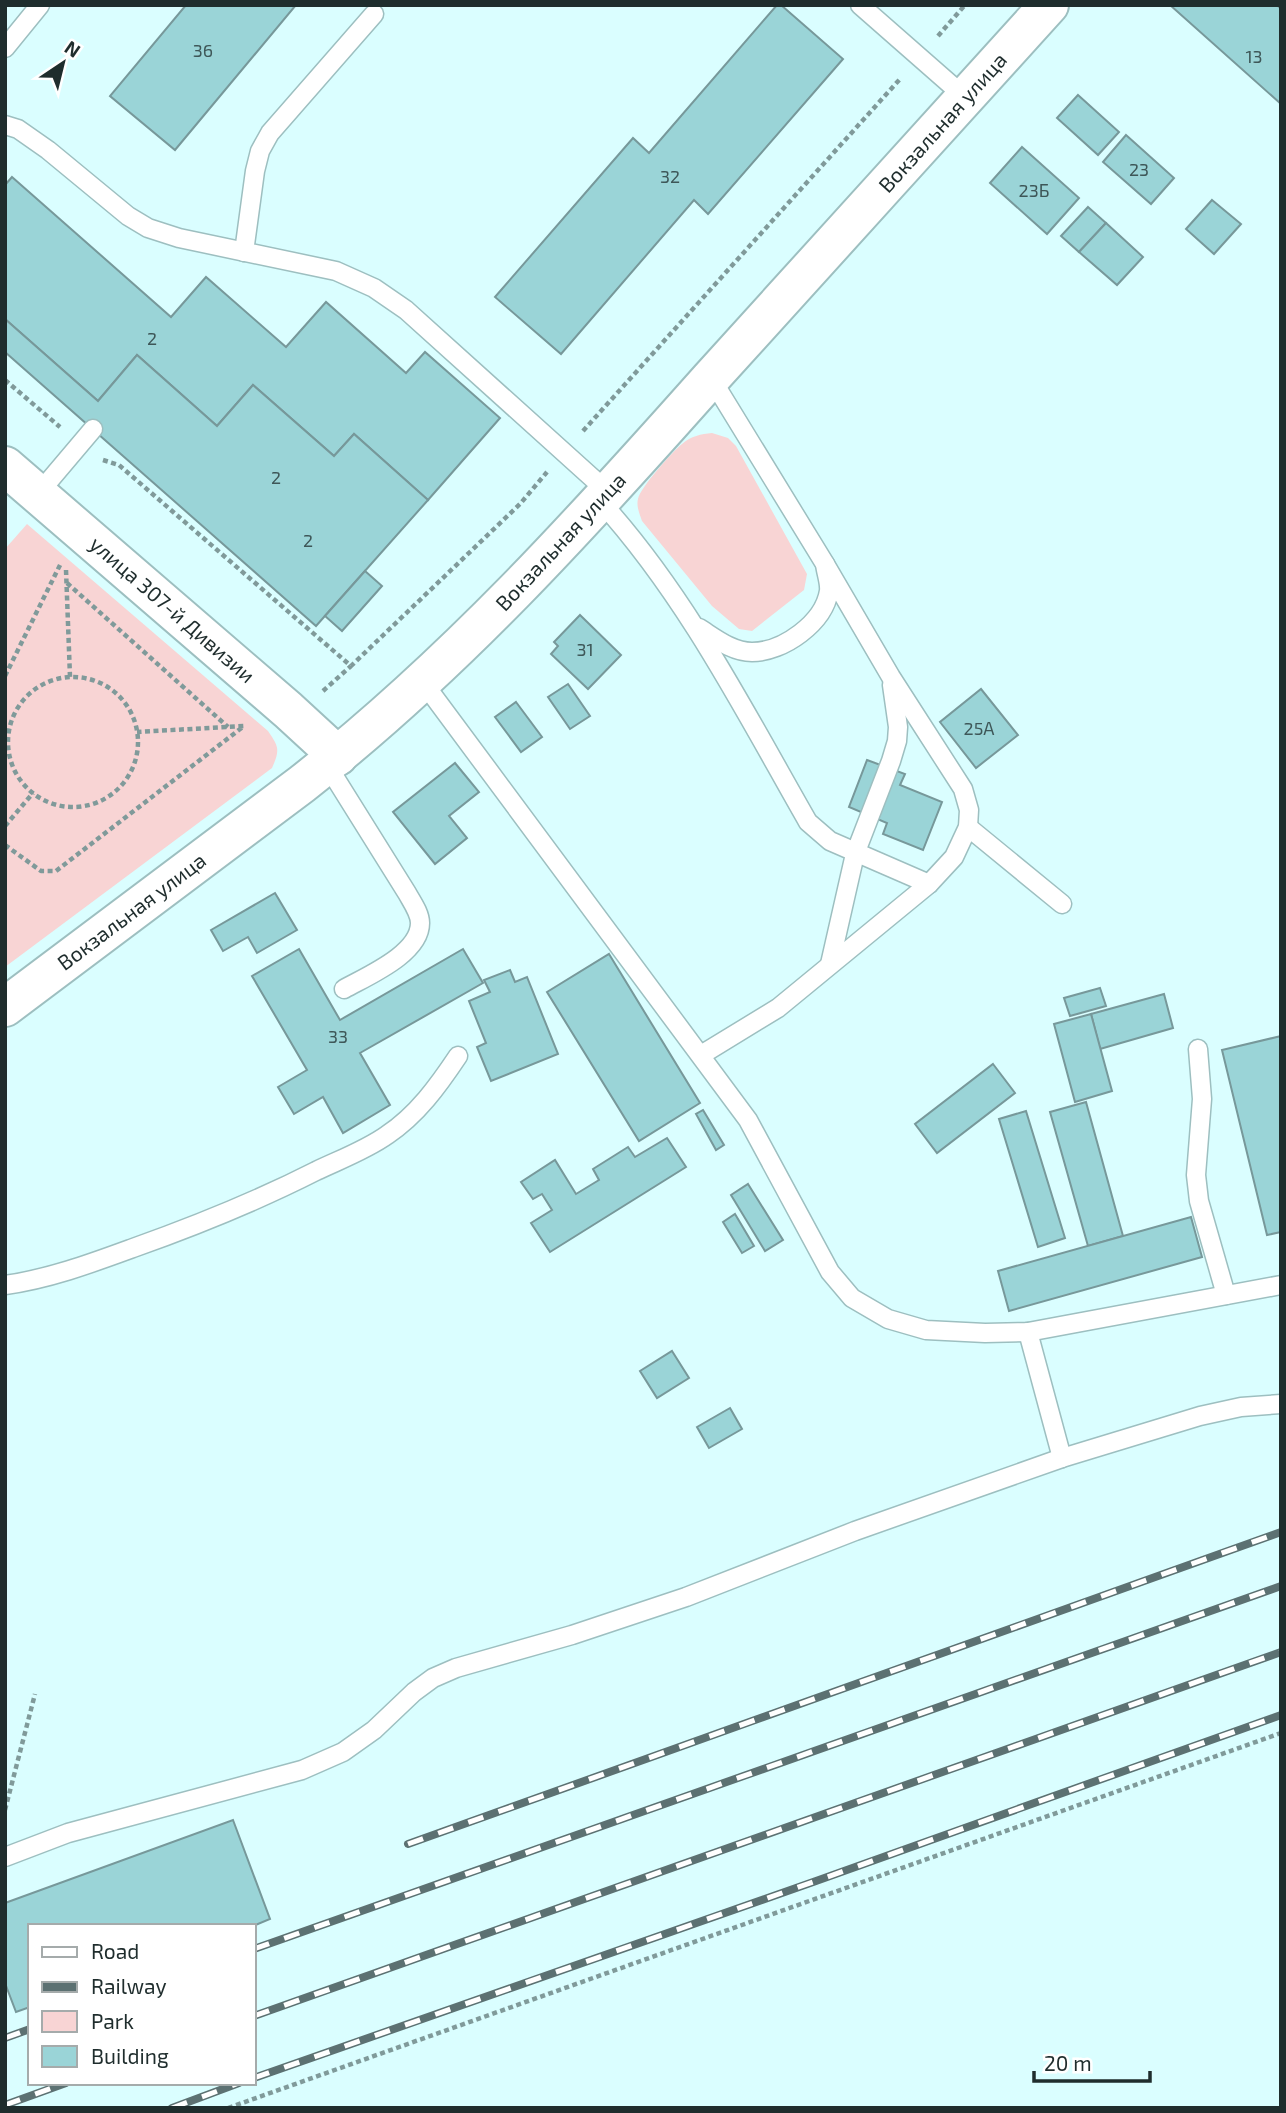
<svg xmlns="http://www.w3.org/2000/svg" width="1286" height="2113" viewBox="0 0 1286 2113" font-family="'Exo 2',sans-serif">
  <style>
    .green { fill: #f8d4d4 }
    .building { fill: #9ad4d7; stroke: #77989a; stroke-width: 2 }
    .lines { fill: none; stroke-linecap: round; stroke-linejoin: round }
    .service-casing { stroke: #9dbfc0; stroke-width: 21 }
    .tertiary-casing { stroke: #9dbfc0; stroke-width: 42 }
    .secondary-casing { stroke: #9dbfc0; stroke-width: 42 }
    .path { stroke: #809a9a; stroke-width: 4.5; stroke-dasharray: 5 3.5; stroke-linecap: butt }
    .service { stroke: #fff; stroke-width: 18 }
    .tertiary { stroke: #fff; stroke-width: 38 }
    .secondary { stroke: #fff; stroke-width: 38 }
    .rail-casing { stroke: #5c7172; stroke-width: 8 }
    .rail { stroke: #fff; stroke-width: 5; stroke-dasharray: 16; stroke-linecap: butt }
    .labels { text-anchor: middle; stroke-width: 5; stroke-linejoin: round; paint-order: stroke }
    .number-label { font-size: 18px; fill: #3e5758 }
    .street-label { font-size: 21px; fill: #1f2d2d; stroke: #fff }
  </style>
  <rect width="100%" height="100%" fill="#dafeff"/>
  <g class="green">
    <path d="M712,433l16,5 8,8 71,128 -3,16 -52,41 -13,-2 -27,-23 -70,-85c-2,-6 -6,-15 -4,-22 2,-11 34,-47 44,-55 9,-8 19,-10 30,-11z"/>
    <path d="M27,524l241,207c11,16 12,19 4,37l-267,199v-418z"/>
  </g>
  <g class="building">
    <path d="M186,5h110l-121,145 -65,-54z"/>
    <path d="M777,5h4l62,54 -135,155 -14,-14 -133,154 -66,-57 138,-159 16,15z"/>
    <path d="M1170,5h107l4,4v95z"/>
    <path d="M1078,95l41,37 -21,23 -41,-37z"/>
    <path d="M1126,135l48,43 -23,26 -48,-42z"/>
    <path d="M1022,147l57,51 -32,36 -57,-51z"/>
    <path d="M12,177l159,140 35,-40 80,70 40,-45 80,71 19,-21 75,66 -72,82 -74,-66 -20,22 -81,-71 -36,41 -80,-71 -39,46 -93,-82v-134z"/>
    <path d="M1212,200l29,24 -27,30 -28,-25z"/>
    <path d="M1088,207l18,16 -27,29 -18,-16z"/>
    <path d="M1106,223l37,34 -26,28 -38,-33z"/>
    <path d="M5,319l93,82 39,-46 80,71 36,-41 81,71 20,-22 74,66 -112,126 -311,-274z"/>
    <path d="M365,571l17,15 -40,45 -17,-15z"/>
    <path d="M580,615l41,40 -33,34 -37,-35 7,-8 -4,-4z"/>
    <path d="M568,684l22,32 -20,13 -22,-32z"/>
    <path d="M981,689l37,46 -42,33 -36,-46z"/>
    <path d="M516,702l26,35 -21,15 -26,-35z"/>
    <path d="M867,760l38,14 -5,11 42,17 -19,48 -40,-16 4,-11 -38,-16z"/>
    <path d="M455,763l24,29 -30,24 18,22 -32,26 -42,-52z"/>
    <path d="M275,893l22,37 -40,23 -9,-16 -25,14 -12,-21z"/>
    <path d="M299,949l41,71 123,-71 20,34 -123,70 30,52 -47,28 -20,-36 -29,17 -16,-27 29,-17 -55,-94z"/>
    <path d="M609,954l91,149 -61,38 -92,-149z"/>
    <path d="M510,970l5,12 12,-5 31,77 -67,27 -14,-34 9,-4 -17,-42 21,-9 -6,-12z"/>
    <path d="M1100,988l6,18 -36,10 -6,-18z"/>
    <path d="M1164,994l9,34 -73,21 -9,-35z"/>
    <path d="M1091,1014l21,77 -37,11 -21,-78z"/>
    <path d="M1281,1036v196l-14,3 -45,-185z"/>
    <path d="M993,1064l22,29 -78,60 -22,-29z"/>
    <path d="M1086,1102l37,134 -35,10 -38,-134z"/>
    <path d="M703,1110l21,35 -8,5 -20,-36z"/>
    <path d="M1026,1111l39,127 -27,9 -39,-128z"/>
    <path d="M667,1138l19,29 -136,85 -19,-29 21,-13 -10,-16 -9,5 -12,-17 34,-22 21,34 23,-14 -6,-11 35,-22 7,10z"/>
    <path d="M748,1184l35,56 -18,11 -34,-56z"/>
    <path d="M735,1214l19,32 -12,7 -19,-31z"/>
    <path d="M1191,1217l11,40 -193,54 -11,-40z"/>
    <path d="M672,1351l17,27 -32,20 -17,-27z"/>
    <path d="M730,1408l12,21 -33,19 -12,-21z"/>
    <path d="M233,1820l37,99 -17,7h-223v81l-14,5 -11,-29v-80z"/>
  </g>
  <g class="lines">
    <defs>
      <g id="service">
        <path d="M860,5l106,93"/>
        <path d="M5,48l35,-43"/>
        <path d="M5,125l13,4 30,21 80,66 20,12 31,10 157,33 38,17 32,22 203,183"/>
        <path d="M244,252l11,-81 5,-20 10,-18 104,-119"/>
        <path d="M38,494l55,-65"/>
        <path d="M601,502c86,95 144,210 207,320l22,19 99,43"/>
        <path d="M699,628c16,10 33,24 53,24 31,0 72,-29 77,-61 1,-8 -3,-18 -4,-27l-114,-186"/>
        <path d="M423,682l325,438 82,152 22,26 36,21 38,11 59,3 43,-1 253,-47"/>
        <path d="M327,765l80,128c5,9 13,20 13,30 0,31 -53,53 -76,66"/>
        <path d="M968,827l94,77"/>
        <path d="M830,964l25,-110 36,-93 6,-20 1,-14 -6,-42"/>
        <path d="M1198,1049l4,50 -6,76 3,26 27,94"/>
        <path d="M701,1055l77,-47 151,-124 25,-27 14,-30 1,-17 -6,-21 -72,-112 -66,-113"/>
        <path d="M5,1285c44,-6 87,-22 128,-37 62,-22 124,-47 183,-77 23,-11 50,-21 71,-36 30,-20 51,-49 71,-79"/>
        <path d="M1028,1332l34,126"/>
        <path d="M5,1857l63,-24 234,-63 41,-18 31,-22 40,-38 19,-14 23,-10 116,-33 114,-38 169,-66 207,-73 138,-42 41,-9 40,-3"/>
      </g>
      <path id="tertiary" d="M5,466l283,244 50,46"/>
      <path id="secondary" d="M5,1007l297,-223c152,-119 280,-261 408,-405 112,-125 227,-249 339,-374"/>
    </defs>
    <use href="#service" class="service-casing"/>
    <use href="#tertiary" class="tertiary-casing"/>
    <use href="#secondary" class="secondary-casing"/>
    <g class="path">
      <path d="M938,36l27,-31"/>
      <path d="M5,380l55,47"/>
      <path d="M583,431l317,-352"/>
      <path d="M103,460l16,5 232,201 169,-162 27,-32"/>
      <path d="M66,570l4,107"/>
      <path d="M67,583l161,144"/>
      <path d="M5,676l56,-113"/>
      <circle cx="73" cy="742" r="65"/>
      <path d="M323,691l28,-25"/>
      <path d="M5,826l28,-33"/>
      <path d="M5,845l36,26h15l188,-145 -107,6"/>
      <path d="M5,1810l30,-116"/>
      <path d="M228,2108l1053,-375"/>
    </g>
    <use href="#service" class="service"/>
    <use href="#tertiary" class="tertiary"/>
    <use href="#secondary" class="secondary"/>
    <defs>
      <g id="rail">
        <path d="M408,1844l873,-312"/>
        <path d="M254,1949l1027,-363"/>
        <path d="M254,2016l1027,-364"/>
        <path d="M5,2038l25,-9"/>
        <path d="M254,2078l562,-197 465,-166"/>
        <path d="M5,2105l61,-22"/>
        <path d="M172,2108l67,-25"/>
      </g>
    </defs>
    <use href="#rail" class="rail-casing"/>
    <use href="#rail" class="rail"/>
  </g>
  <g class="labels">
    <g class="number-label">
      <text x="203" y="57">36</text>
      <text x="1254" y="63">13</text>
      <text x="1139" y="176">23</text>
      <text x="670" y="183">32</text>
      <text x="1034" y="197">23Б</text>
      <text x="152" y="345">2</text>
      <text x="276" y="484">2</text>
      <text x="308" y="547">2</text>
      <text x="585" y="656">31</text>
      <text x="979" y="735">25А</text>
      <text x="338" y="1043">33</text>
    </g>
    <g class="street-label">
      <text transform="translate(943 123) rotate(-48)" y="7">Вокзальная улица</text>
      <text transform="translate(561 542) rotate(-47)" y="7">Вокзальная улица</text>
      <text transform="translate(172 610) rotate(41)" y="7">улица 307-й Дивизии</text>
      <text transform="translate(132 912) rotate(-37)" y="7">Вокзальная улица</text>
    </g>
  </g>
  <rect width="1286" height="2113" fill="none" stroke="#1f2d2d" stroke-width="14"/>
  <rect x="28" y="1924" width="228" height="161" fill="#ffffff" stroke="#a5abab" stroke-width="2"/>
  <rect x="42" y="1947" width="35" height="10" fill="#ffffff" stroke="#a5abab" stroke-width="2"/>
  <text x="91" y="1959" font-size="21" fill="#1f2d2d">Road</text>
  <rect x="42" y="1982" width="35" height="10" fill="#5c7172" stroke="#a5abab" stroke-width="2"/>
  <text x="91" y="1994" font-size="21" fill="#1f2d2d">Railway</text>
  <rect x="42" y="2011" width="35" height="21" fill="#f8d4d4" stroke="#a5abab" stroke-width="2"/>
  <text x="91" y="2029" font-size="21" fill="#1f2d2d">Park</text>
  <rect x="42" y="2046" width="35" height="21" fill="#9ad4d7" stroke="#a5abab" stroke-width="2"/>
  <text x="91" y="2064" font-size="21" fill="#1f2d2d">Building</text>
  <g transform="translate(63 63) rotate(35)" stroke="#ffffff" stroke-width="5" paint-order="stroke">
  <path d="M0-5L12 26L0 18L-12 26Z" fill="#1f2d2d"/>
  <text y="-10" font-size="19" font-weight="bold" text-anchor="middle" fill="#1f2d2d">N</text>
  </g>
  <path d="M1034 2071v10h116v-10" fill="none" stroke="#1f2d2d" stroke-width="3.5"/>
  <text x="1044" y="2071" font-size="21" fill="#1f2d2d" stroke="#ffffff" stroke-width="5" paint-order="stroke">20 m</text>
</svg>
